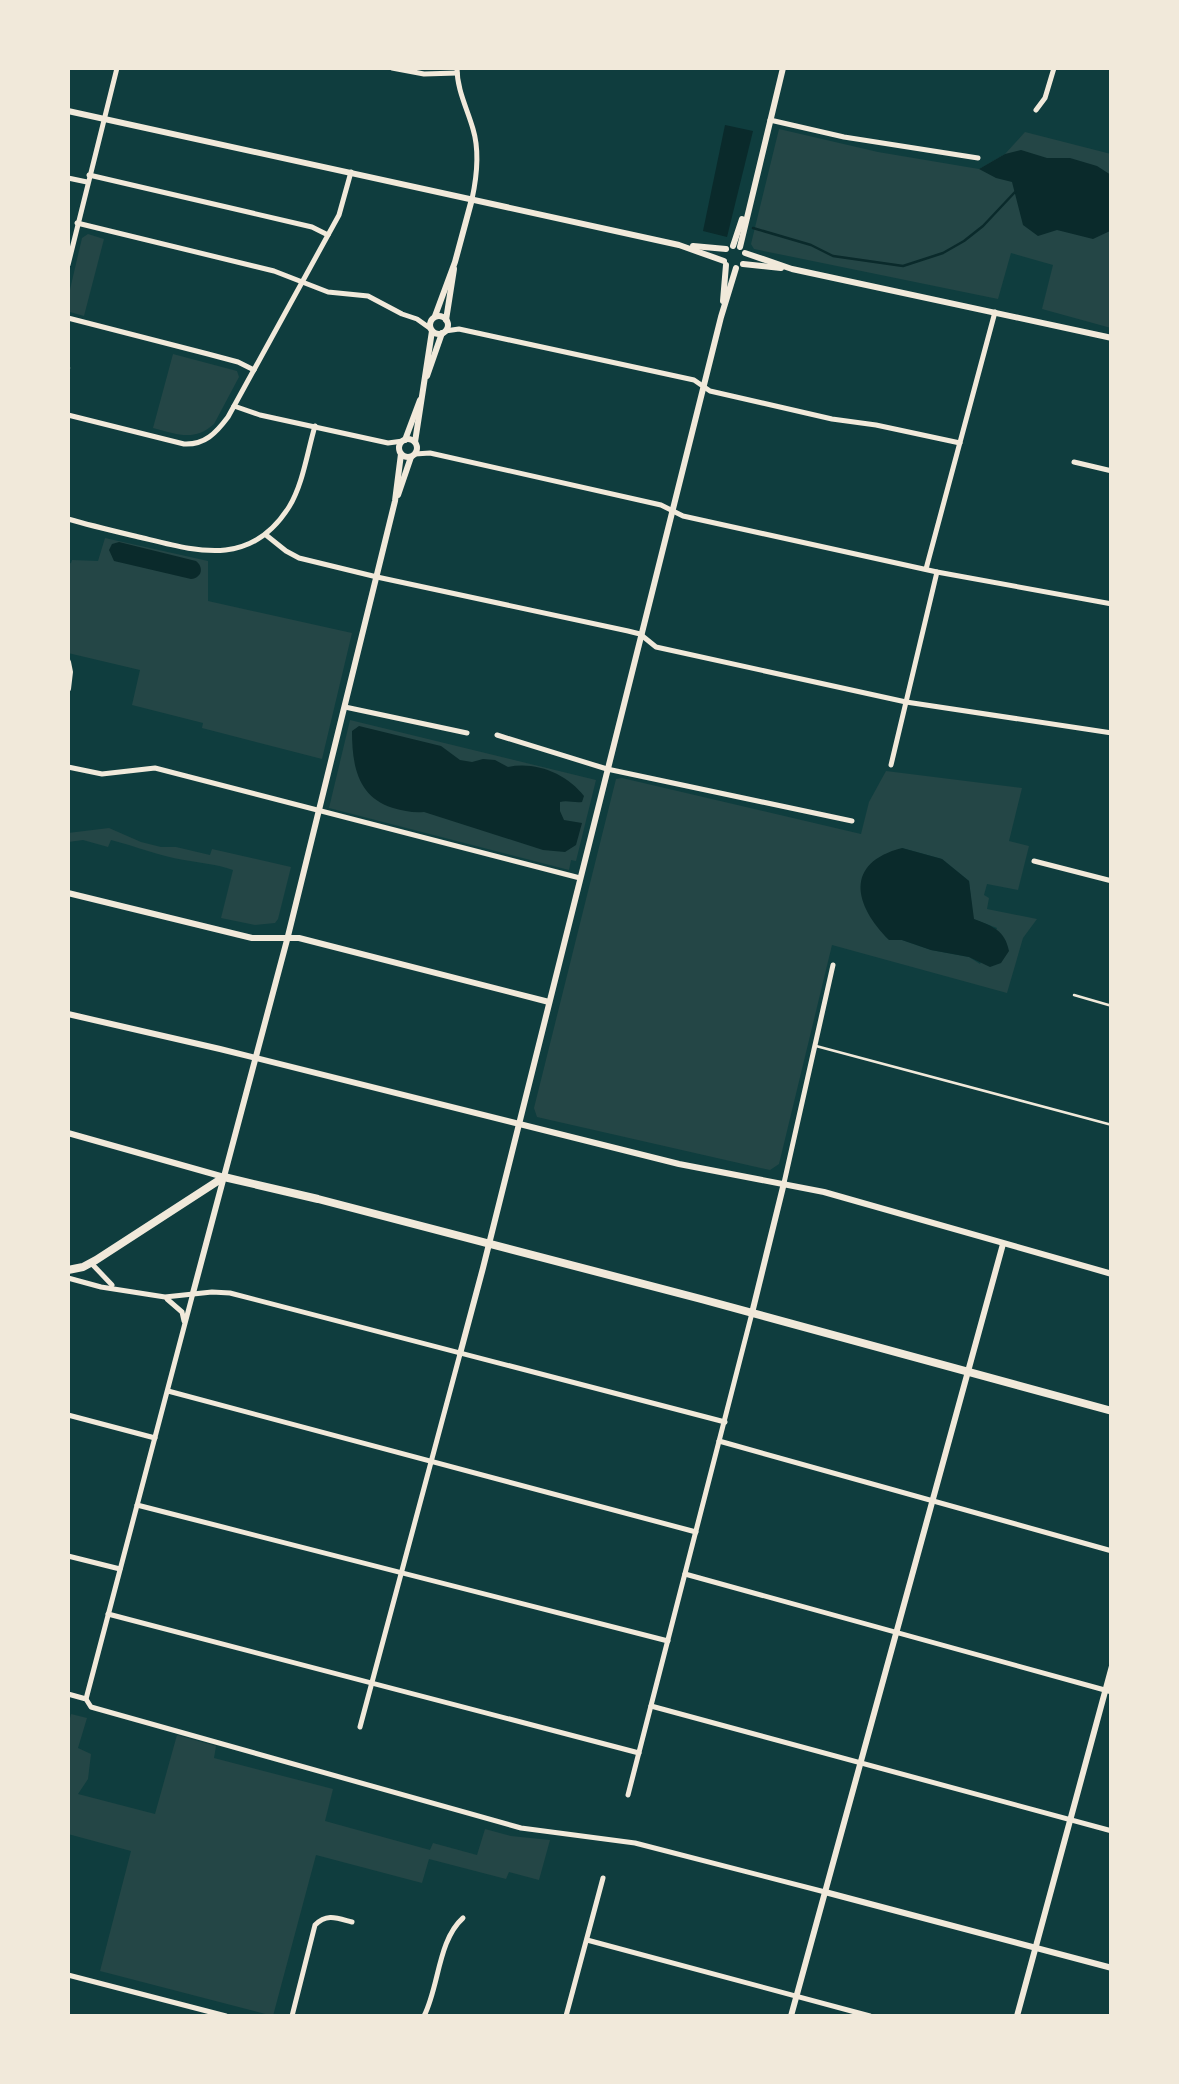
<svg xmlns="http://www.w3.org/2000/svg" width="1179" height="2084" viewBox="0 0 1179 2084" font-family="Ubuntu,sans-serif">
  <style>
    .green { fill: #244646; fill-rule: evenodd }
    .water { fill: #0a2a2b }
    .lines { fill: none; stroke-linecap: round; stroke-linejoin: round }
    .stream { stroke: #0a2a2b; stroke-width: 2.5 }
    .service { stroke: #f1e9da; stroke-width: 2.5 }
    .minor { stroke: #f1e9da; stroke-width: 5 }
    .tertiary { stroke: #f1e9da; stroke-width: 6 }
    .secondary { stroke: #f1e9da; stroke-width: 8 }
  </style>
  <rect width="100%" height="100%" fill="#0f3d3e"/>
  <g class="green">
    <path d="M779,129l99,23 101,17 26,-15 20,-22 86,22v174l-69,-19 11,-44 -42,-12 -13,46 -244,-50 -3,-5z"/>
    <path d="M88,234l16,5 -20,77 -14,-4 -2,-4v-10l14,-60z"/>
    <path d="M173,354l64,17 2,6 -25,47c-20,18 -37,10 -61,4z"/>
    <path d="M105,538l103,23v40l144,32 -30,126 -120,-31 1,-5 -71,-18 8,-35 -72,-17v-89l3,-1 1,-3 26,1z"/>
    <path d="M350,720l246,60 -20,81 -5,-1 -2,10 -240,-62z"/>
    <path d="M886,771l136,17 -13,53 20,5 -11,44 -31,-6 -3,11 5,3 -2,11 50,10 -14,19 -16,55 -175,-48 -53,219 -9,6 -233,-53 -3,-9 82,-329 6,-1 239,56 8,-32zM902,848l40,11 27,22 4,38 24,9 -17,36 -11,-7 -38,-7 -29,-10z"/>
    <path d="M109,828l32,14 20,5h15l34,8 2,-6 79,18 -13,52 -3,4 -20,2 -34,-7 12,-48c-17,-6 -32,-7 -49,-10 -25,-4 -49,-14 -73,-20l-3,7 -25,-7 -15,2v-9z"/>
    <path d="M71,1714l16,4 -9,30 13,6 -3,25 -10,15 77,20 22,-79 39,11 -2,12 119,31 -8,32 105,29 3,-7 44,12 8,-26 26,7 39,4 -11,40 -30,-8 -3,7 -77,-20 -7,24 -106,-28 -43,161 -173,-45 31,-120 -63,-17v-108z"/>
  </g>
  <g class="water">
    <path d="M725,125l28,6 -26,106 -24,-6z"/>
    <path d="M1021,150l26,8h23l27,8 14,9 1,49 -2,7 -17,8 -36,-9 -19,6 -15,-11 -11,-43 -16,-4 -17,-9 26,-15z"/>
    <path d="M119,542l77,19c8,6 6,17 -5,18l-77,-18 -5,-11 3,-6z"/>
    <path d="M359,726l82,20 19,14 12,2 11,-3 12,1 13,7c28,-6 59,7 76,29l-2,6c-8,1 -15,-2 -22,0v9l4,9 18,3 -6,22 -11,7 -22,-2 -119,-38c-11,1 -20,-1 -31,-4 -36,-11 -41,-44 -41,-77z"/>
    <path d="M902,848l40,11 27,22 5,38c18,7 31,11 35,32l-8,12 -11,4 -21,-10 -38,-7 -29,-10h-13c-35,-35 -45,-77 13,-92z"/>
  </g>
  <g class="lines">
    <path class="stream" d="M753,228l58,17 22,11 70,10 40,-13 21,-12 19,-15 32,-34"/>
    <g class="service">
      <path d="M68,368h1"/>
      <path d="M1074,995l38,11"/>
      <path d="M816,1046l296,79"/>
    </g>
    <g class="minor">
      <path d="M392,68l32,6 33,-1"/>
      <path d="M457,68c0,22 10,40 16,61 7,23 4,47 -1,70"/>
      <path d="M1036,110l9,-12 9,-30"/>
      <path d="M770,120l74,17 134,21"/>
      <path d="M89,175l223,52 16,8"/>
      <path d="M68,178l19,4"/>
      <path d="M77,223l197,48 54,21 40,4 34,18 15,5 14,10"/>
      <path d="M68,265l49,-197"/>
      <path d="M68,318l140,36 30,8 16,8"/>
      <path d="M445,331l14,-2 235,51 16,11 122,28 44,6 84,18"/>
      <path d="M234,406l26,9 128,28 15,-2"/>
      <path d="M68,415l116,29c21,1 32,-11 44,-27l111,-202 12,-43"/>
      <path d="M415,454l15,-1 231,52 22,11 254,56 175,32"/>
      <path d="M1074,462l38,9"/>
      <path d="M68,519c24,7 50,13 75,19 57,14 108,29 146,-31 14,-23 18,-54 26,-81"/>
      <path d="M266,535l20,16 13,7 78,19 251,54 12,3 16,13 250,55 206,31"/>
      <path d="M926,569l69,-257"/>
      <path d="M345,707l122,26"/>
      <path d="M497,735l110,34 245,52"/>
      <path d="M891,765l46,-193"/>
      <path d="M68,767l34,7 53,-6 425,110"/>
      <path d="M1034,861l78,20"/>
      <path d="M784,1183l49,-218"/>
      <path d="M92,1264l20,21"/>
      <path d="M68,1278l33,9 64,10 47,-5 18,1 495,129"/>
      <path d="M167,1299l15,13 2,9"/>
      <path d="M168,1391l528,141"/>
      <path d="M68,1415l87,23"/>
      <path d="M719,1441l393,110"/>
      <path d="M137,1505l531,136"/>
      <path d="M68,1556l52,13"/>
      <path d="M685,1574l427,118"/>
      <path d="M108,1614l531,139"/>
      <path d="M68,1694l18,5 5,8 430,121 114,15 190,49"/>
      <path d="M86,1699l107,-406"/>
      <path d="M651,1706l461,125"/>
      <path d="M360,1727l100,-373"/>
      <path d="M628,1795l124,-482"/>
      <path d="M587,1940l283,76"/>
      <path d="M68,1975l158,41"/>
      <path d="M292,2016l23,-91c12,-12 22,-7 37,-3"/>
      <path d="M424,2016c15,-29 14,-76 39,-98"/>
      <path d="M566,2016l37,-138"/>
    </g>
    <g class="tertiary">
      <path d="M68,111l611,134 45,16"/>
      <path d="M693,246l33,3"/>
      <path d="M733,246l9,-27"/>
      <path d="M740,247l43,-179"/>
      <path d="M745,253l47,16 320,69"/>
      <path d="M743,264l38,4"/>
      <path d="M723,301l3,-36"/>
      <circle cx="439" cy="325" r="9"/>
      <path d="M435,316l20,-54 17,-63"/>
      <path d="M446,320l8,-51"/>
      <path d="M427,376l15,-43"/>
      <circle cx="408" cy="448" r="9"/>
      <path d="M405,440l15,-40"/>
      <path d="M415,442l17,-111"/>
      <path d="M398,495l13,-38"/>
      <path d="M68,689l2,-17 -2,-10"/>
      <path d="M68,893l184,45h47l250,64"/>
      <path d="M68,1014l152,35 459,115 145,28 288,82"/>
      <path d="M68,1133l156,44"/>
      <path d="M193,1293l94,-353 108,-439 6,-47"/>
      <path d="M752,1313l32,-130"/>
      <path d="M460,1354l23,-86 238,-951 15,-49"/>
      <path d="M825,1892l287,76"/>
      <path d="M791,2016l212,-772"/>
      <path d="M1017,2016l95,-350"/>
    </g>
    <path class="secondary" d="M68,1270l15,-3 13,-7 128,-83 94,22 383,100 411,112"/>
  </g>
  <rect width="1179" height="2084" fill="none" stroke="#f1e9da" stroke-width="140"/>
</svg>
